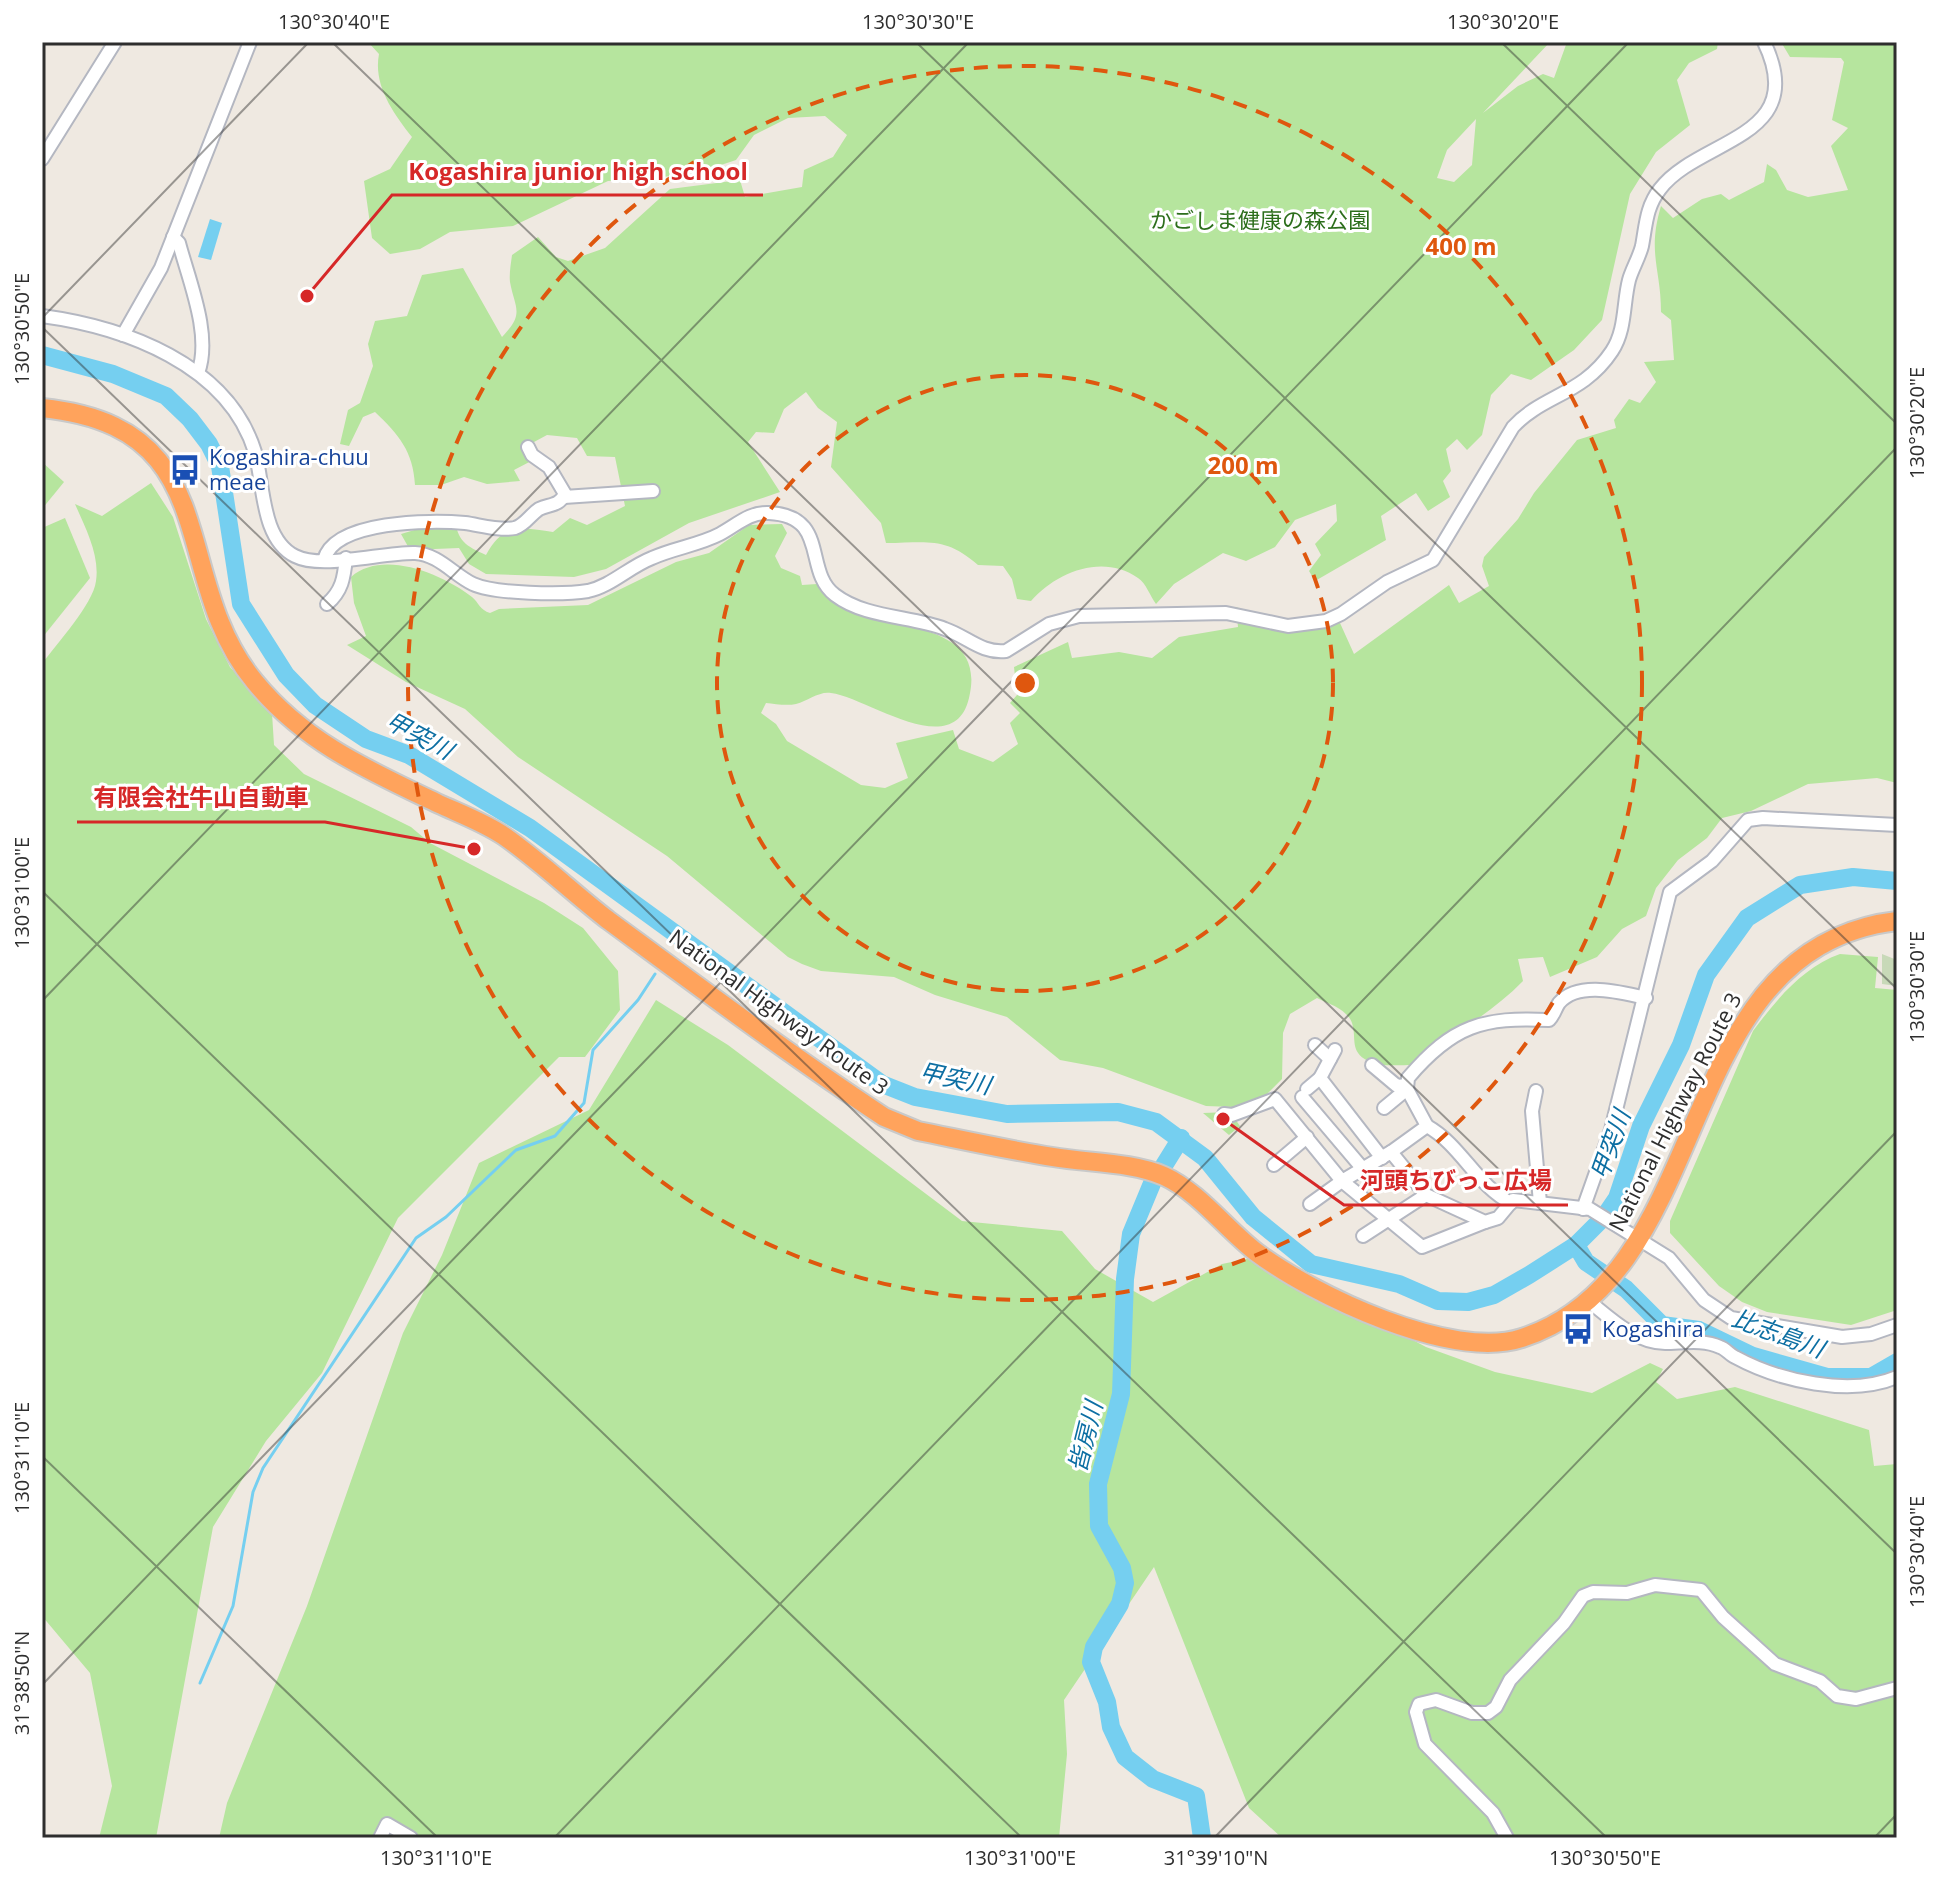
<svg xmlns="http://www.w3.org/2000/svg" width="1939" height="1880" viewBox="0 0 1939 1880" font-family="'Open Sans','Noto Sans JP',sans-serif">
  <style>
    .green { fill: #b6e59e; fill-rule: evenodd }
    .cemetery { fill: #c8d9b8 }
    .water { fill: #75cff0 }
    .lines { fill: none; stroke-linecap: round; stroke-linejoin: round }
    .stream { stroke: #75cff0; stroke-width: 3 }
    .river { stroke: #75cff0; stroke-width: 18 }
    .minor-casing { stroke: #b4b7c1; stroke-width: 16 }
    .highway-casing { stroke: #c9c9c9; stroke-width: 22 }
    .minor { stroke: #fff; stroke-width: 12 }
    .highway { stroke: #ffa35c; stroke-width: 18 }
    .ticks { fill: none; stroke: #2e2e2e; stroke-width: 2; stroke-opacity: 0.45 }
    .ring { fill: none; stroke: #df570e; stroke-width: 4; stroke-dasharray: 14 10 }
    .labels { text-anchor: middle; stroke-width: 6; stroke-linejoin: round; paint-order: stroke }
    .park-label { font-size: 22px; fill: #2c6e1b; stroke: #fff }
    .transit-label { font-size: 22px; fill: #164399; stroke: #fff; text-anchor: start }
    .street-label { font-size: 22px; fill: #2e2e2e; stroke: #fff }
    .water-label { font-size: 24px; font-style: italic; fill: #0d6fa3; stroke: #fff }
    .centre { fill: #df570e; stroke: #fff; stroke-width: 4 }
    .ring-label { font-size: 24px; text-anchor: middle; font-weight: bold; fill: #df570e; stroke: #fff; stroke-width: 6; stroke-linejoin: round; paint-order: stroke }
    .leader { fill: none; stroke: #d62828; stroke-width: 3 }
    .callout-dot { fill: #d62828; stroke: #fff; stroke-width: 3 }
    .callout-label { font-size: 24px; text-anchor: middle; font-weight: bold; fill: #d62828; stroke: #fff; stroke-width: 6; stroke-linejoin: round; paint-order: stroke }
    .neatline { fill: none; stroke: #2e2e2e; stroke-width: 3 }
    .ticks-label { font-size: 20px; text-anchor: middle; fill: #2e2e2e }
  </style>
  <rect width="100%" height="100%" fill="#efe9e1"/>
  <g class="green">
    <path d="M368,42h1182l-67,71 35,-27 25,-12 11,4 13,-36h151l-1,7 -28,14 -12,17 13,45 -34,27 -26,42 -28,126 -28,30 -43,30 -20,-6 -20,21 -9,40 -15,15 -10,-11 -11,10 5,22 -8,10 7,16 -22,14 -12,-18 -35,23 5,24 -71,41 -6,-10 12,-16 -6,-11 22,-23 -1,-17 -41,16 -20,27 -29,14 -23,-8 -49,31 -18,20c-6,-8 -10,-21 -18,-26 -35,-25 -82,-6 -107,23l-14,-2 -5,-20 -9,-13 -25,-1c-33,-29 -51,-22 -92,-22l-5,-20 -50,-56 6,-45 -19,-14 -12,-16 -22,17 -10,24 -18,-1 -8,10 32,50 -91,31 -83,46 -32,8 -88,-3 -17,-10 -10,-16 -49,2 -9,-16 54,-16c2,23 11,28 31,37 16,-31 34,-28 67,-23l17,-14 17,7 38,-19 -10,-49 -28,-1 -10,-18 -30,-3 -13,7 3,16 -23,12 6,11 -33,3 -23,-7 -23,8h-26c-2,-34 -16,-50 -40,-73l-12,5 -14,29 -9,-2 8,-34 12,-7 13,-37 -5,-22 7,-23 32,-5 15,-41 41,-7 39,69c23,-24 13,-28 8,-55 -1,-8 1,-19 2,-27l26,-18 18,20 12,4 37,-13 65,-59 70,-9 5,17 57,-10 2,-17 29,-13 14,-22 -22,-19 -37,2 -34,17 -18,25 -33,11 -53,8 -42,2 -95,45 -63,6 -30,17 -30,5 -18,-16 -8,-57 26,-12 22,-32c-19,-24 -39,-52 -33,-83zM1476,119l-4,46 -18,17 -17,-4 10,-28z"/>
    <path d="M1781,42h116v741l-20,-5 -69,6 -57,27 -29,7 -15,20 -29,22 -22,28 -10,28 -24,13 -25,28 -47,20 -7,-20 -25,2 5,22c-33,34 -74,55 -111,84 -12,0 -33,2 -44,-4 -19,-10 -11,-22 -16,-38 -5,-14 -23,-19 -35,-25l-27,16 -7,19 -1,46 -19,19 -30,9 -27,-1 -103,-38 -43,-8 -53,-43 -72,-22 -41,-18 -73,-6 -19,-7 -14,-7 -121,-101 -149,-99 -53,-48 -59,-27 -59,-37 19,-9 -12,-33 -3,-26c32,-28 91,-3 121,20 7,6 8,13 18,16l9,-4 89,-4 88,-43 33,-9 40,-28 33,-1 5,9 -12,23 6,12 19,8 2,9 15,-1c38,56 174,22 152,114 -15,65 -103,-1 -138,-5 -12,-2 -23,8 -35,11 -9,2 -21,0 -30,-1l-5,10 15,11 11,17 74,44 24,3 23,-10 -12,-35 57,-13 6,19 34,13 25,-18 -8,-21 10,-10 -10,-10 7,-8 -3,-28 54,-25 4,16 47,-6 33,6 27,-21 59,-10 -2,-20 62,24 42,-8 14,31 95,-69 10,18 30,-17 -7,-20 2,-9 34,-38 16,-26 43,-53 39,-12 -2,-8 15,-21 11,4 16,-21 -12,-20 30,-2 -3,-40 -10,-8c0,-44 -14,-59 0,-106l12,12 29,-19 19,-5 8,6 35,-18 3,-18 9,6 11,20 21,7 40,-7 -17,-44 17,-18 -16,-8 12,-58 -3,-4 -51,-1z"/>
    <path d="M42,462l22,20 -22,27z"/>
    <path d="M151,483l22,34 33,102 24,48 42,46 2,32 30,29 107,53 19,16 114,60 39,25 35,43 2,39 -35,47h-26l-161,161 -76,155 -56,68 -53,86 -57,311h-57l13,-52 -22,-113 -48,-57v-952c14,-20 51,-59 54,-83 4,-26 -11,-54 -21,-77l27,12z"/>
    <path d="M65,518l25,60 -48,60v-110z"/>
    <path d="M1840,954l38,3 -3,31 22,2v320l-46,15 -84,-13 -25,-10 -23,-16 -49,-53v-12l83,-190c23,-31 50,-64 87,-77z"/>
    <path d="M656,1000l72,45 234,176 100,10 33,38 58,33 69,-38 34,-7 170,90 69,25 97,21 58,-30 13,6 -7,13 21,17 58,-12 134,43 5,36 23,-2v374h-615l-33,-30 -95,-241 -90,133 3,54 -8,84h-840l8,-35 80,-197 96,-273 39,-78 37,-92 110,-53z"/>
    <path d="M1230,1112l10,14 -11,9 -26,-22z"/>
  </g>
  <path class="cemetery" d="M1882,954l15,6v26l-15,-2z"/>
  <path class="water" d="M210,219l12,4 -11,37 -13,-3z"/>
  <g class="lines">
    <path class="stream" d="M200,1683l33,-77 20,-114 10,-24 153,-230 30,-21 70,-67 39,-14 29,-33 9,-53 45,-50 17,-26"/>
    <g class="river">
      <path d="M42,355l71,19 53,22 24,23 19,25 11,22 21,138 45,71 29,30 51,34 43,16 121,73 352,256 33,13 92,17 111,-2 38,10 49,36 48,59 58,47 88,20 39,17 30,1 26,-7 35,-20 47,-30 28,-28 13,-19 24,-72 40,-81 25,-70 41,-57 53,-33 53,-8 44,4"/>
      <path d="M1163,1167l18,-29"/>
      <path d="M1153,1181l-22,53 -6,45 -4,115 -23,90 1,42 23,42 3,15 -5,21 -26,43 -3,15 16,40 4,25 14,30 28,22 43,17 6,42"/>
      <path d="M1576,1245l10,17 40,27 36,36 37,5 54,26 74,21h44l26,-15"/>
    </g>
    <defs>
      <g id="minor">
        <path d="M42,159l73,-117"/>
        <path d="M173,237l6,6c10,38 33,92 19,130"/>
        <path d="M42,316c82,11 186,48 213,136 9,32 6,87 40,104 27,14 89,-4 120,-3 23,1 39,22 58,31 22,10 90,11 115,7 23,-5 41,-24 64,-33 22,-10 47,-13 68,-24 17,-9 29,-22 49,-21 61,3 34,58 66,82 30,23 76,21 110,34 21,7 37,25 61,22l43,-27 30,-8 147,-3 62,13 38,-5 15,-7 46,-32 46,-22 80,-133c29,-32 70,-32 99,-76 14,-21 11,-48 17,-71 3,-11 10,-22 13,-34 4,-21 4,-39 18,-57 39,-51 151,-50 104,-147"/>
        <path d="M123,335l38,-67 89,-226"/>
        <path d="M564,497l89,-6"/>
        <path d="M324,560c10,-40 107,-40 141,-37 15,2 35,8 50,5 10,-3 15,-13 24,-19 11,-5 20,-3 26,-15l-16,-27 -17,-12 -4,-8"/>
        <path d="M327,604c15,-13 17,-26 19,-46"/>
        <path d="M1315,1045l15,14"/>
        <path d="M1372,1065l25,21 10,-1"/>
        <path d="M1320,1078l15,-28"/>
        <path d="M1307,1089l13,-11 62,80"/>
        <path d="M1536,1091l-4,20 8,92"/>
        <path d="M1302,1097l61,72"/>
        <path d="M1384,1108l23,-19"/>
        <path d="M1224,1114l8,1 43,-16 67,82 49,-29 35,43 59,27 13,-4 15,-18 77,9 79,49 35,42 27,18 111,19 29,-3 26,-9"/>
        <path d="M1427,1126c34,19 50,60 84,77"/>
        <path d="M1391,1152l36,-26 -20,-37 1,-11c45,-53 75,-61 141,-58 5,-5 6,-11 10,-17 20,-23 63,-10 87,-5"/>
        <path d="M1274,1165l33,-28"/>
        <path d="M1310,1204l32,-23 80,66 63,-25"/>
        <path d="M1583,1209l28,-79 59,-238 42,-31 36,-41 15,-2 134,7"/>
        <path d="M1363,1236l63,-41"/>
        <path d="M1590,1302c21,17 46,41 75,41 18,0 38,-4 55,4 6,2 10,8 15,10 44,24 115,40 162,20"/>
        <path d="M380,1838l7,-14 24,14"/>
        <path d="M1507,1838l-14,-25 -68,-69 -9,-32 3,-8 17,-4 36,13h16l8,-6 14,-27 54,-57 19,-27 10,-4 34,1 28,-8 46,5 22,27 52,47 45,17 17,15 19,3 41,-11"/>
      </g>
      <path id="highway" d="M42,408c188,19 125,169 213,274 50,61 115,89 184,122 22,10 46,19 65,32 37,26 69,57 104,84 91,67 182,135 276,197l34,14c45,9 90,19 135,26 35,6 79,5 111,19 35,16 62,53 92,76 57,43 196,109 266,86 198,-64 145,-390 375,-417"/>
    </defs>
    <use href="#minor" class="minor-casing"/>
    <use href="#highway" class="highway-casing"/>
    <use href="#minor" class="minor"/>
    <use href="#highway" class="highway"/>
  </g>
  <path class="ticks" d="M332,42l1565,1512M916,42l981,947M1501,42l396,382M42,318l267,-276M42,327l1565,1511M42,891l980,947M42,1001l927,-959M42,1456l396,382M42,1685l1587,-1643M554,1838l1343,-1391M1214,1838l683,-707M1874,1838l23,-24"/>
  <g class="ring">
    <circle cx="1025" cy="683" r="308"/>
    <circle cx="1025" cy="683" r="617"/>
  </g>
  <defs>
    <symbol id="bus-bare" viewBox="-9 -9 18 18"><path d="M-5-6H5V4H4V6H2V4H-2V6H-4V4H-5ZM-3.5-4V0h7V-4ZM-3.5 1.2v1.5H-2V1.2ZM2 1.2v1.5H3.5V1.2Z" fill="#1a4fb4" stroke="#fff" stroke-width="2.5" paint-order="stroke"/></symbol>
  </defs>
  <g fill-rule="evenodd">
    <use href="#bus-bare" x="163" y="448" width="44" height="44"/>
    <use href="#bus-bare" x="1556" y="1307" width="44" height="44"/>
  </g>
  <g class="labels">
    <g class="park-label">
      <text x="1260" y="228">かごしま健康の森公園</text>
    </g>
    <g class="transit-label">
      <text x="209" y="465">Kogashira-chuu<tspan x="209" dy="25">meae</tspan></text>
      <text x="1602" y="1337">Kogashira</text>
    </g>
    <g class="street-label">
      <text transform="translate(779 1012) rotate(36)" y="8">National Highway Route 3</text>
      <text transform="translate(1675 1112) rotate(-63)" y="8">National Highway Route 3</text>
    </g>
    <g class="water-label">
      <text transform="translate(419 736) rotate(28)" y="8">甲突川</text>
      <text transform="translate(955 1079) rotate(12)" y="8">甲突川</text>
      <text transform="translate(1611 1145) rotate(-70)" y="8">甲突川</text>
      <text transform="translate(1778 1334) rotate(20)" y="8">比志島川</text>
      <text transform="translate(1086 1437) rotate(-76)" y="8">皆房川</text>
    </g>
  </g>
  <circle cx="1025" cy="683" r="12" class="centre"/>
  <g class="ring-label">
    <text x="1461" y="255">400 m</text>
    <text x="1243" y="474">200 m</text>
  </g>
  <path class="leader" d="M307 296L392 195H763M474 849L325 822H77M1223 1119L1344 1205H1568"/>
  <g class="callout-dot">
    <circle cx="307" cy="296" r="8"/>
    <circle cx="474" cy="849" r="8"/>
    <circle cx="1223" cy="1119" r="8"/>
  </g>
  <g class="callout-label">
    <text x="578" y="180">Kogashira junior high school</text>
    <text x="201" y="806">有限会社牛山自動車</text>
    <text x="1456" y="1189">河頭ちびっこ広場</text>
  </g>
  <rect width="1939" height="1880" fill="none" stroke="#ffffff" stroke-width="88"/>
  <rect x="44" y="44" width="1851" height="1792" class="neatline"/>
  <g class="ticks-label">
    <text x="334" y="29">130°30'40"E</text>
    <text x="918" y="29">130°30'30"E</text>
    <text x="1503" y="29">130°30'20"E</text>
    <text transform="translate(22 329) rotate(-90)" y="7">130°30'50"E</text>
    <text transform="translate(1917 423) rotate(-90)" y="7">130°30'20"E</text>
    <text transform="translate(22 893) rotate(-90)" y="7">130°31'00"E</text>
    <text transform="translate(1917 987) rotate(-90)" y="7">130°30'30"E</text>
    <text transform="translate(22 1458) rotate(-90)" y="7">130°31'10"E</text>
    <text transform="translate(1917 1552) rotate(-90)" y="7">130°30'40"E</text>
    <text transform="translate(22 1683) rotate(-90)" y="7">31°38'50"N</text>
    <text x="436" y="1865">130°31'10"E</text>
    <text x="1020" y="1865">130°31'00"E</text>
    <text x="1216" y="1865">31°39'10"N</text>
    <text x="1605" y="1865">130°30'50"E</text>
  </g>
</svg>
